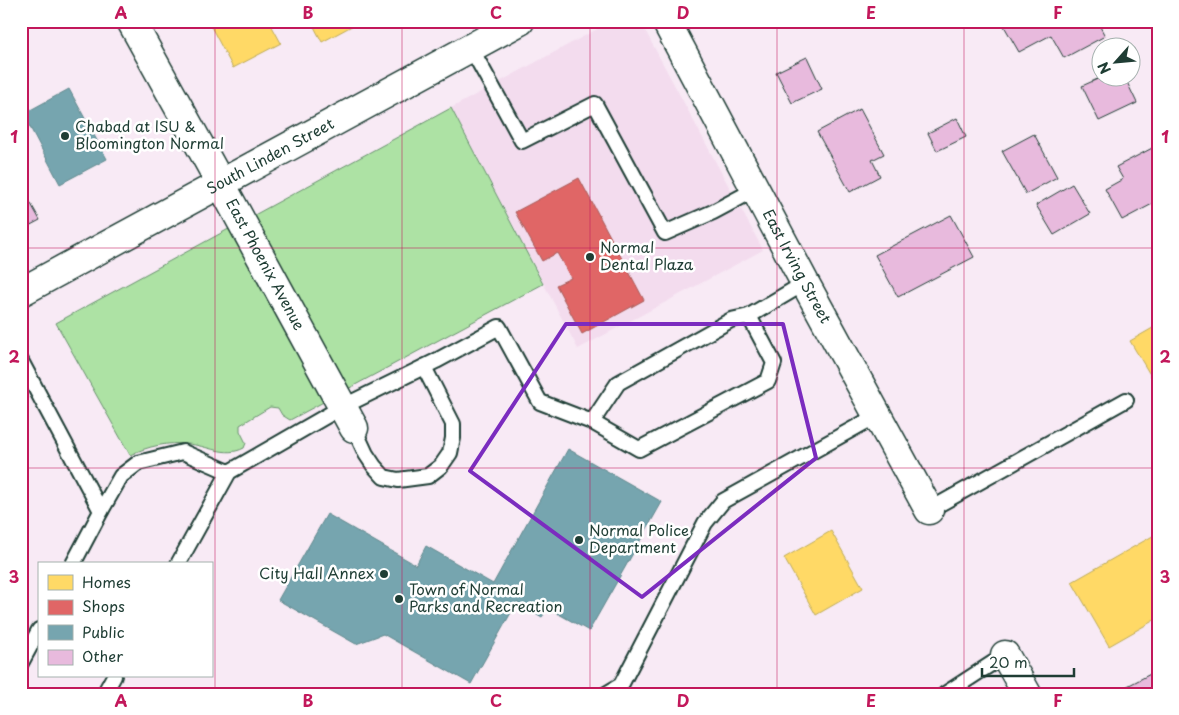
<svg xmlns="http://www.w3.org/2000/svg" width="1179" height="715" viewBox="0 0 1179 715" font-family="'Playpen Sans',sans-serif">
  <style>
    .built { fill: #f3dcee }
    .green { fill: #ade2a4; stroke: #66906c }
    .homes { fill: #ffd966; stroke: #bcaa57 }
    .shops { fill: #e06666; stroke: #a65a57 }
    .public { fill: #76a5af; stroke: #5c868a }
    .building { fill: #e8badd; stroke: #1f3d34 }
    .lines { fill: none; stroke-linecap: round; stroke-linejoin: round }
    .service-casing { stroke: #1f3d34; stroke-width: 18 }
    .minor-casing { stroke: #1f3d34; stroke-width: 31 }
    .secondary-casing { stroke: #1f3d34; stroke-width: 31 }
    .service { stroke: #fff; stroke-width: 14 }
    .minor { stroke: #fff; stroke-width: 28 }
    .secondary { stroke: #fff; stroke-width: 28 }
    .marked { fill: none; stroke: #7b2cbf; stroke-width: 4; stroke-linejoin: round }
    .grid { fill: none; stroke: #c2185b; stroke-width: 1; stroke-opacity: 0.55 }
    .poi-dot { fill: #1f3d34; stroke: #fff; stroke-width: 2 }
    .labels { text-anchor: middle; stroke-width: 5; stroke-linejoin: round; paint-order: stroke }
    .poi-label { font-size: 15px; fill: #1f3d34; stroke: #fff; text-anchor: start }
    .street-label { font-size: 15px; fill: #1f3d34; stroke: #fff }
    .neatline { fill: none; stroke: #c2185b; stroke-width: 2 }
    .grid-label { font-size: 16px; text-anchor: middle; font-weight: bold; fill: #c2185b }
  </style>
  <rect width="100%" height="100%" fill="#f8eaf5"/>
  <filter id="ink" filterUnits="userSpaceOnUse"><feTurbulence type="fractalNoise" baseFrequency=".02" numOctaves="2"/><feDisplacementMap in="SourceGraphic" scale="10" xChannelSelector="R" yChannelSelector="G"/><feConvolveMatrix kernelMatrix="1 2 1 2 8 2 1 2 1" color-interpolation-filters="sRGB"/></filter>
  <g filter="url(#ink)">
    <path class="built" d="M612,21h28l123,229 -185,99 -127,-241z"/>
    <path class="green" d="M451,108l92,176 -253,136 -8,-5 -4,-7 -8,-1 -30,18v6l6,12 -2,5c-19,10 -37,-3 -57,-4 -19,-2 -39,2 -57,11l-74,-132z"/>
    <g class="homes">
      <path d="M208,21h61l12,22 -48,25z"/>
      <path d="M311,21h50l-39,21z"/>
      <path d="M1158,325v63l-28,-47z"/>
      <path d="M831,531l32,57 -47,27 -32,-57z"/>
      <path d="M1158,533v85l-49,28 -37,-64z"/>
    </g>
    <path class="shops" d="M579,178l65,122 -62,34 -26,-49 15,-7 -14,-25 -15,8 -27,-49z"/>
    <g class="public">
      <path d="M69,89l38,70 -47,25 -37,-70z"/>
      <path d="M568,449l94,53 -73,129 -41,-23 -6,9 -25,-15 -46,82 -88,-50 -27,10 -78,-44 49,-86 89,51 10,-19 67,38z"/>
    </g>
    <g class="building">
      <path d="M879,21h16l-12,7z"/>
      <path d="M1013,21h84l8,15 -41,22 -13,-23 -32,17 -15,-26z"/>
      <path d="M807,57l15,32 -30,14 -16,-31z"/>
      <path d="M1102,77v1h23l12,25 -38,18 -17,-35z"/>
      <path d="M860,109l24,45 -12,6 8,16 -30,16 -33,-60z"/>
      <path d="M957,118l9,19 -29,14 -9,-18z"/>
      <path d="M1034,134l23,43 -31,17 -24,-43z"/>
      <path d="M1158,145v56l-36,19 -17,-31 18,-10 -7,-12z"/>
      <path d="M1072,184l18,30 -36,21 -18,-30z"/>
      <path d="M21,186l19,34 -19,10z"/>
      <path d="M951,215l23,42 -76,40 -23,-42z"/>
      <path d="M1158,670v24h-41l-1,-2z"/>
    </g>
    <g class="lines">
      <defs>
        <g id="service">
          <path d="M471,48l51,93 73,-37 70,129 48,-21 43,-23"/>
          <path d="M21,361l80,150 -28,53"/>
          <path d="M592,422l26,-39 113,-63 18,-4 56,-33"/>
          <path d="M354,428l12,26 8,12 10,11 14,3 30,-4 13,-10 9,-13 3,-15v-14l-29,-57"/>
          <path d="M929,510l197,-110"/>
          <path d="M101,511l20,-35 17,-13 45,-11 46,20"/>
          <path d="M178,564l51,-92 113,-65 94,-46 63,-34 41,75 52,20 47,27 129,-68 6,-18 -25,-47"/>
          <path d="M21,663l18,-33"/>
          <path d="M104,694l10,-18"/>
          <path d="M606,694l15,-9 84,-162 18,-22 155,-86"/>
          <path d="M945,694l60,-39"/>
        </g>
        <g id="minor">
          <path id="s1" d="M131,21l90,163 133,244"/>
          <path id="s2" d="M666,21l139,262 124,227"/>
          <path d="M1005,655l22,39"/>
        </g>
        <g id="secondary">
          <path id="s3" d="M21,292l499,-271"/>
        </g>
      </defs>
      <use href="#service" class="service-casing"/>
      <use href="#minor" class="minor-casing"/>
      <use href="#secondary" class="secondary-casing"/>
      <use href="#service" class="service"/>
      <use href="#minor" class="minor"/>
      <use href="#secondary" class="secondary"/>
    </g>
  </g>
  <path class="marked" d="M566,324h217l33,134 -174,139 -172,-126z"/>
  <path class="grid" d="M215,21v673M402,21v673M590,21v673M777,21v673M964,21v673M21,248h1137M21,468h1137"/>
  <g class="poi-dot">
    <circle cx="65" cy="136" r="5"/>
    <circle cx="590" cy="257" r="5"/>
    <circle cx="579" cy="540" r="5"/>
    <circle cx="384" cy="574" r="5"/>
    <circle cx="399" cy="599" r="5"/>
  </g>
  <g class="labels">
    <g class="poi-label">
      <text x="75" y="132">Chabad at ISU &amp;<tspan x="75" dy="17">Bloomington Normal</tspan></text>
      <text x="600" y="253">Normal<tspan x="600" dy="17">Dental Plaza</tspan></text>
      <text x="589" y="536">Normal Police<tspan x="589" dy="17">Department</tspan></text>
      <text x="374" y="579" text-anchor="end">City Hall Annex</text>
      <text x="409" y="595">Town of Normal<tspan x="409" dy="17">Parks and Recreation</tspan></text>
    </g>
    <g class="street-label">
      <text dy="5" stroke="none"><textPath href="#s3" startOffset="284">South Linden Street</textPath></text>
      <text dy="5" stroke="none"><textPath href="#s1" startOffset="278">East Phoenix Avenue</textPath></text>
      <text dy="5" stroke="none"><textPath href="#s2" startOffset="278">East Irving Street</textPath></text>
    </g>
  </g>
  <rect width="1179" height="715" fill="none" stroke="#fff" stroke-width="55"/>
  <rect x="38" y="562" width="175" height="115" fill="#ffffff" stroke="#a5b1ae"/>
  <rect x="48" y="575" width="25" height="15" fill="#ffd966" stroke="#a5b1ae"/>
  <text x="82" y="588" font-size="15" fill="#1f3d34">Homes</text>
  <rect x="48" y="600" width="25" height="15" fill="#e06666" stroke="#a5b1ae"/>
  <text x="82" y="612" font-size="15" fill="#1f3d34">Shops</text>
  <rect x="48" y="625" width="25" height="15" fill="#76a5af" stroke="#a5b1ae"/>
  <text x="82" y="638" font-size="15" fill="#1f3d34">Public</text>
  <rect x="48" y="650" width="25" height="15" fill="#e8badd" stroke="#a5b1ae"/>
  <text x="82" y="662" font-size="15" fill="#1f3d34">Other</text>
  <g transform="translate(1116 62) rotate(243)"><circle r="24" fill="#ffffff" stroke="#a5b1ae"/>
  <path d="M0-4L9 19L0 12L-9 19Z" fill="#1f3d34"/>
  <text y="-8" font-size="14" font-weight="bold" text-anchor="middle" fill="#1f3d34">N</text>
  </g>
  <path d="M982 668v8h92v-8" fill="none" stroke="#1f3d34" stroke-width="2.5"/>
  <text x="989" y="668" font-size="15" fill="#1f3d34" stroke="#ffffff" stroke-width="4" paint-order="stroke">20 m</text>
  <rect x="28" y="28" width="1124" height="660" class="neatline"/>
  <g class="grid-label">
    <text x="121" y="19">A</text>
    <text x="308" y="19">B</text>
    <text x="496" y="19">C</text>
    <text x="683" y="19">D</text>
    <text x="871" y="19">E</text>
    <text x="1058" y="19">F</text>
    <text x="14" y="143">1</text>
    <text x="1165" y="143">1</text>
    <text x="14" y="363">2</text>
    <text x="1165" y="363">2</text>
    <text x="14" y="583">3</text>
    <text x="1165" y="583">3</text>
    <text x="121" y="707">A</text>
    <text x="308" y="707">B</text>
    <text x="496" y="707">C</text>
    <text x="683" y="707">D</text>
    <text x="871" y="707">E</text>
    <text x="1058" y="707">F</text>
  </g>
</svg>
